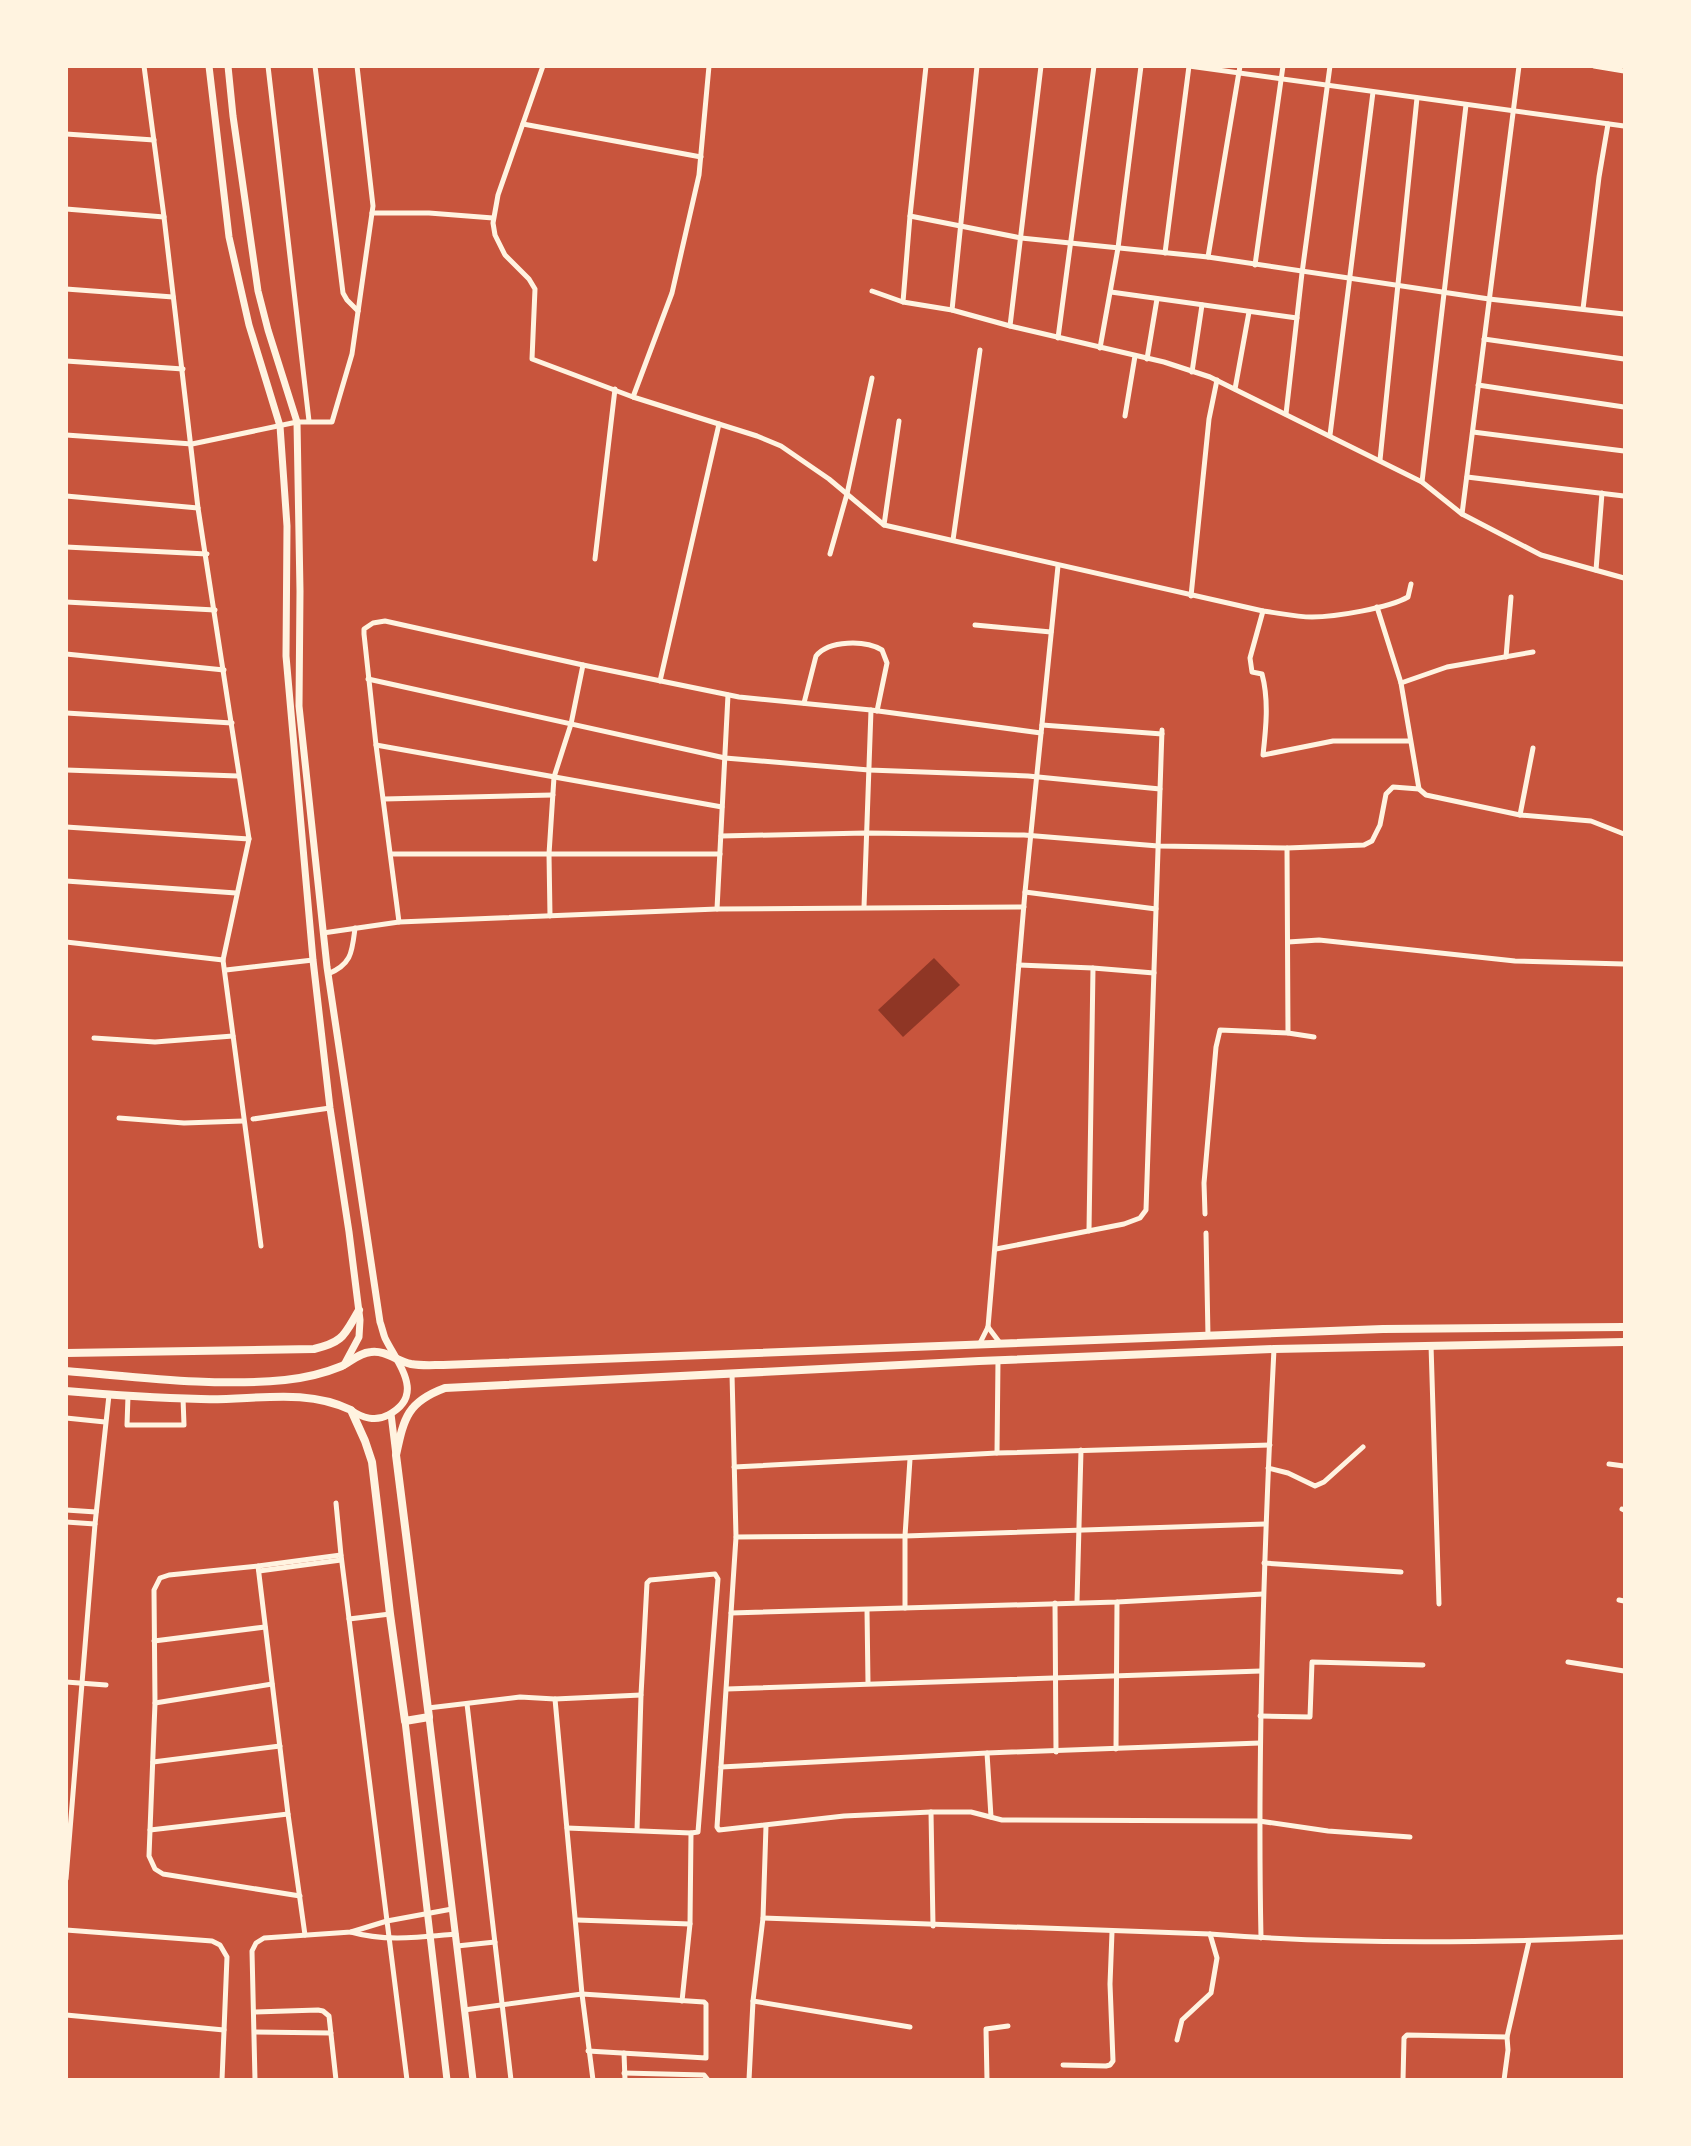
<svg xmlns="http://www.w3.org/2000/svg" width="1691" height="2146" viewBox="0 0 1691 2146" font-family="Poppins,sans-serif">
  <style>
    .water { fill: #8f3625 }
    .lines { fill: none; stroke-linecap: round; stroke-linejoin: round }
    .minor { stroke: #fff3e0; stroke-width: 5 }
    .secondary { stroke: #fff3e0; stroke-width: 7 }
    .primary { stroke: #fff3e0; stroke-width: 8 }
  </style>
  <rect width="100%" height="100%" fill="#c8553d"/>
  <path class="water" d="M934,958l26,27 -57,52 -25,-27z"/>
  <g class="lines">
    <g class="minor">
      <path d="M144,66l20,151 34,291 51,331 -26,121 38,286"/>
      <path d="M268,66l41,355"/>
      <path d="M315,66l28,227 4,7 11,11"/>
      <path d="M543,66l-45,129 -5,28 2,12 10,20 24,24 6,10 -3,70 101,38 124,39 24,10 48,33 55,46 379,86c16,2 33,6 49,6 23,0 77,-9 96,-20l3,-13"/>
      <path d="M926,66l-16,150 111,22 187,19 281,42 135,15"/>
      <path d="M1189,66l435,60"/>
      <path d="M1594,66l30,5"/>
      <path d="M523,124l178,33"/>
      <path d="M66,134l88,6"/>
      <path d="M66,209l98,8"/>
      <path d="M372,213h57l64,5"/>
      <path d="M910,216l-7,86 49,8 58,16 154,36 46,15 212,105 40,32 79,41 83,23"/>
      <path d="M1165,253l24,-187"/>
      <path d="M1208,257l32,-191"/>
      <path d="M1255,265l28,-199"/>
      <path d="M66,289l107,8"/>
      <path d="M872,291l31,11"/>
      <path d="M1111,292l186,26"/>
      <path d="M1583,309l16,-132 9,-53"/>
      <path d="M952,310l25,-244"/>
      <path d="M1010,326l31,-260"/>
      <path d="M1058,338l36,-272"/>
      <path d="M1484,339l140,20"/>
      <path d="M1100,348l18,-100 23,-182"/>
      <path d="M1147,359l10,-60"/>
      <path d="M66,361l117,8"/>
      <path d="M1192,372l10,-67"/>
      <path d="M1478,385l146,22"/>
      <path d="M1235,389l14,-77"/>
      <path d="M633,397l39,-104 27,-118 10,-109"/>
      <path d="M1286,414l16,-141 28,-207"/>
      <path d="M1125,416l10,-60"/>
      <path d="M1473,432l151,19"/>
      <path d="M66,435l126,9 105,-22h35l20,-68 21,-148 -16,-140"/>
      <path d="M1330,435l43,-343"/>
      <path d="M1380,460l37,-362"/>
      <path d="M1467,477l157,19"/>
      <path d="M1422,482l44,-377"/>
      <path d="M66,496l132,12"/>
      <path d="M1462,514l57,-448"/>
      <path d="M884,525l15,-104"/>
      <path d="M953,540l27,-190"/>
      <path d="M66,547l141,7"/>
      <path d="M830,554l17,-60 25,-116"/>
      <path d="M595,559l20,-170"/>
      <path d="M1596,570l6,-77"/>
      <path d="M1191,596l18,-177 8,-39"/>
      <path d="M66,602l149,8"/>
      <path d="M1377,607l24,76 18,106"/>
      <path d="M1263,611l-13,47 2,14 10,2c7,26 4,54 1,81l70,-14h77"/>
      <path d="M975,625l76,7"/>
      <path d="M66,654l158,16"/>
      <path d="M1506,657l5,-60"/>
      <path d="M368,679l357,79 144,12 159,6 132,13"/>
      <path d="M660,681l59,-257"/>
      <path d="M1401,683l46,-16 86,-15"/>
      <path d="M804,703l12,-47c13,-16 49,-16 66,-6l5,13 -10,48"/>
      <path d="M66,713l166,10"/>
      <path d="M1042,725l120,9"/>
      <path d="M376,745l346,62"/>
      <path d="M66,770l172,6"/>
      <path d="M384,799l169,-4"/>
      <path d="M1520,815l13,-67"/>
      <path d="M66,827l183,12"/>
      <path d="M721,836l145,-3 158,2 134,11 129,2 77,-3 8,-4 8,-16 6,-31 7,-7 26,2 7,6 94,20 71,6 33,13"/>
      <path d="M1287,848l1,185"/>
      <path d="M391,854h329"/>
      <path d="M66,881l170,12"/>
      <path d="M1025,892l131,17"/>
      <path d="M864,907l7,-197"/>
      <path d="M717,909l11,-214"/>
      <path d="M550,916l-1,-62 5,-77 17,-53 12,-59"/>
      <path d="M399,922l-23,-177 -12,-111v-5l9,-6 12,-2 198,44 156,32 132,13 170,23"/>
      <path d="M323,933l76,-11 318,-13 307,-2"/>
      <path d="M66,942l157,18"/>
      <path d="M1288,942l31,-2 196,21 109,3"/>
      <path d="M1019,965l74,3 61,5"/>
      <path d="M226,970l87,-10"/>
      <path d="M328,974c24,-10 24,-22 27,-46"/>
      <path d="M94,1038l61,4 78,-6"/>
      <path d="M119,1118l65,5 59,-2"/>
      <path d="M253,1119l77,-11"/>
      <path d="M1205,1214l-1,-31 12,-136 4,-17 68,3 26,4"/>
      <path d="M1089,1231l4,-263"/>
      <path d="M1206,1233l2,103"/>
      <path d="M996,1249l128,-25 16,-6 6,-8 16,-480"/>
      <path d="M988,1327l12,16"/>
      <path d="M980,1343l8,-16 37,-435 33,-326"/>
      <path d="M1431,1345l8,259"/>
      <path d="M732,1374l4,163 -19,290 2,3 125,-14 87,-4h40l31,8 257,1 69,10 82,6"/>
      <path d="M128,1396l-1,29h57l-1,-27"/>
      <path d="M66,1418l39,4"/>
      <path d="M997,1453l1,-93"/>
      <path d="M1609,1464l15,2"/>
      <path d="M734,1467l263,-14 273,-8"/>
      <path d="M1268,1468l20,5 27,13 9,-4 39,-35"/>
      <path d="M336,1503l5,52 66,525"/>
      <path d="M1622,1509l2,1"/>
      <path d="M66,1510l30,2"/>
      <path d="M66,1522l29,2"/>
      <path d="M736,1537l169,-1 360,-12"/>
      <path d="M1264,1563l137,9"/>
      <path d="M258,1566l30,248 17,121"/>
      <path d="M259,1571l82,-11"/>
      <path d="M1619,1600l5,1"/>
      <path d="M1077,1602l4,-152"/>
      <path d="M1055,1603l1,149"/>
      <path d="M905,1608v-72l5,-77"/>
      <path d="M867,1610l1,73"/>
      <path d="M731,1613l386,-11 146,-8"/>
      <path d="M349,1619l41,-5"/>
      <path d="M154,1641l111,-14"/>
      <path d="M1568,1662l56,9"/>
      <path d="M66,1682l40,3"/>
      <path d="M727,1689l534,-18"/>
      <path d="M555,1699l27,295 11,86"/>
      <path d="M155,1703l117,-19"/>
      <path d="M467,1704l44,376"/>
      <path d="M428,1708l92,-11 35,2 86,-4"/>
      <path d="M1260,1716l50,1 2,-55 111,3"/>
      <path d="M1116,1749l1,-147"/>
      <path d="M987,1753l4,64"/>
      <path d="M153,1762l127,-16"/>
      <path d="M721,1767l266,-14 273,-10"/>
      <path d="M931,1812l2,114"/>
      <path d="M567,1828l124,5 7,-1 20,-253 -3,-5 -65,6 -3,3 -6,112 -4,136"/>
      <path d="M150,1830l138,-16"/>
      <path d="M66,1879l29,-355 14,-129"/>
      <path d="M300,1896l-137,-22 -8,-5 -6,-13 6,-153 -1,-113 6,-12 9,-3 89,-9 83,-11"/>
      <path d="M763,1918l447,16c137,11 277,9 414,3"/>
      <path d="M577,1920l113,4"/>
      <path d="M66,1930l146,11 8,4 7,12 -5,123"/>
      <path d="M351,1932c34,10 70,5 105,2"/>
      <path d="M1261,1938c-4,-196 3,-393 13,-589"/>
      <path d="M457,1946l38,-4"/>
      <path d="M682,2001l8,-77 1,-91"/>
      <path d="M753,2001l157,26"/>
      <path d="M464,2010l118,-16 122,8 2,2v54l-118,-7"/>
      <path d="M255,2012l63,-2 5,1 6,5 7,64"/>
      <path d="M66,2015l158,15"/>
      <path d="M255,2032l76,1"/>
      <path d="M1177,2040l5,-20 29,-27 6,-35 -7,-24"/>
      <path d="M624,2053l1,27"/>
      <path d="M1063,2065l43,1 4,-1 3,-4 -3,-77 2,-52"/>
      <path d="M624,2073l80,2 4,5"/>
      <path d="M255,2080l-3,-129 4,-8 8,-5 87,-6 36,-11 65,-12"/>
      <path d="M749,2080l4,-79 10,-83 3,-92"/>
      <path d="M987,2080l-1,-51 22,-3"/>
      <path d="M1403,2080l1,-42 3,-3 100,2"/>
      <path d="M1504,2080l4,-30 -1,-13 22,-96"/>
    </g>
    <g class="secondary">
      <path d="M209,66l20,171 20,88 31,101 7,100 -1,130 27,304 17,148 19,124 11,88 -1,17 -15,28"/>
      <path d="M228,66l5,50 25,175 10,39 29,92 3,169 -1,115 28,261 53,355c2,5 3,11 5,16 12,25 42,57 3,77 -12,7 -26,3 -37,-5"/>
      <path d="M391,1414l5,41"/>
      <path d="M429,1717l44,363"/>
      <path d="M405,1721l42,359"/>
    </g>
    <g class="primary">
      <path d="M66,1353l248,-4c30,-7 30,-14 45,-39"/>
      <path d="M66,1371c73,6 147,16 219,9 19,-2 40,-7 57,-14 10,-5 17,-13 29,-14 14,-2 26,9 40,12 11,2 22,1 32,1l940,-36 241,-2"/>
      <path d="M66,1391c45,4 90,7 135,8 50,2 103,-12 150,11l14,31 7,21 18,152 15,107 24,-4 -33,-262c8,-37 11,-53 49,-67l534,-27 295,-12 350,-7"/>
    </g>
  </g>
  <rect width="1691" height="2146" fill="none" stroke="#fff3e0" stroke-width="136"/>
</svg>
